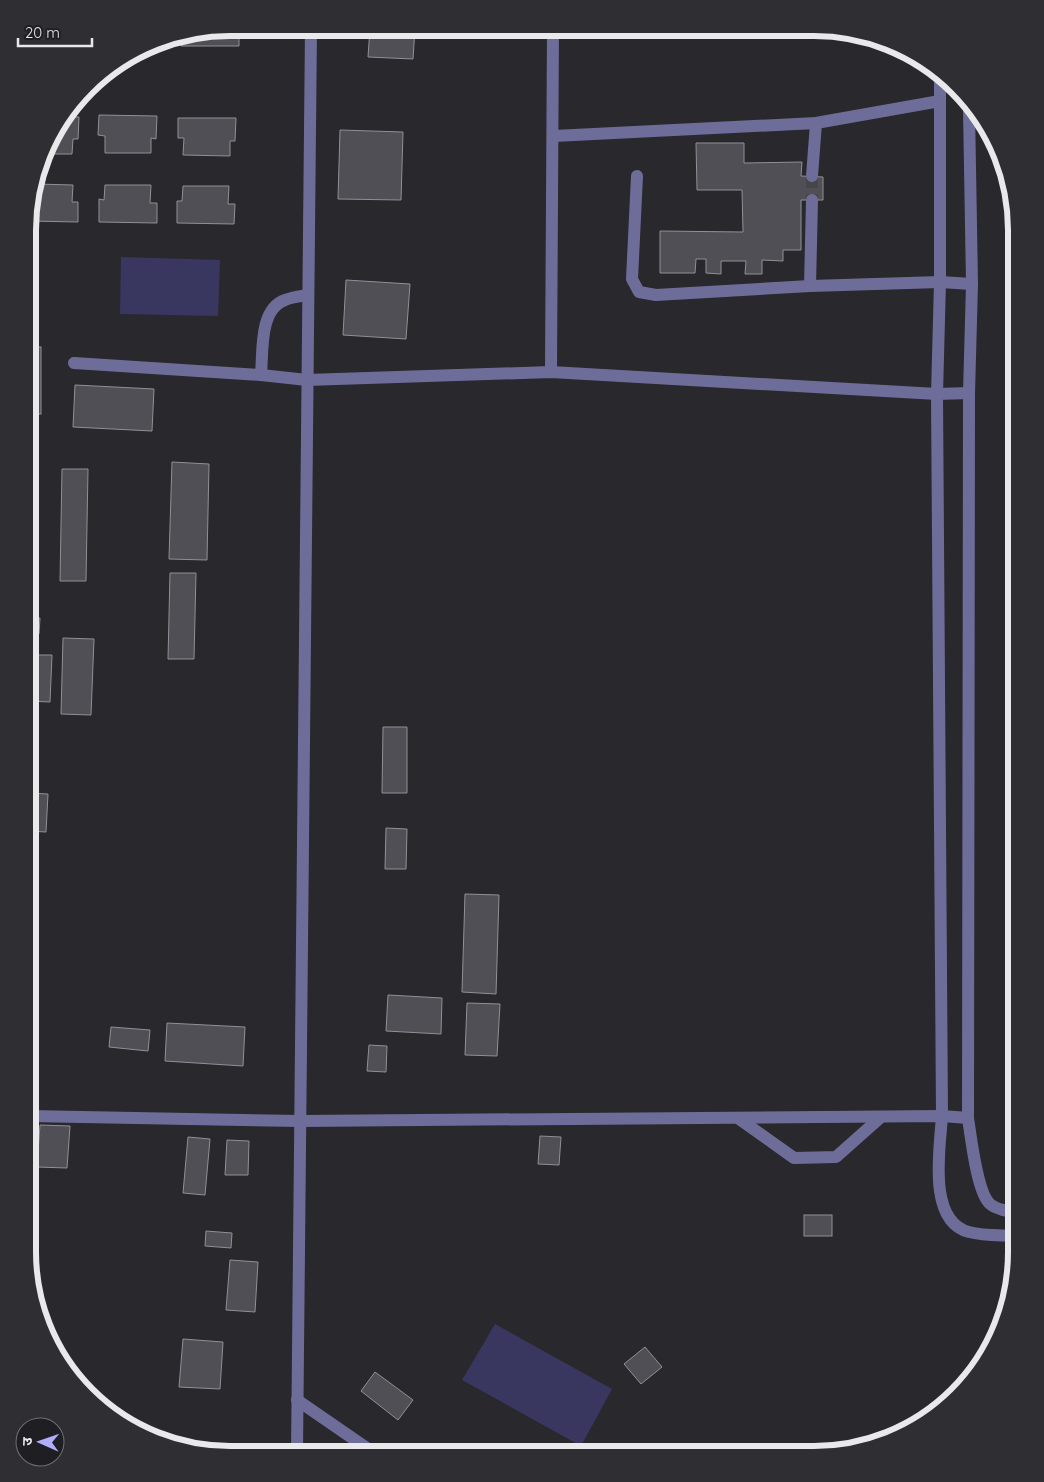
<svg xmlns="http://www.w3.org/2000/svg" width="1044" height="1482" viewBox="0 0 1044 1482" font-family="Quicksand,'Noto Sans Devanagari',sans-serif">
  <style>
    .green { fill: #393760 }
    .building { fill: #4f4f55; stroke: #909096 }
    .lines { fill: none; stroke-linecap: round; stroke-linejoin: round }
    .minor-tunnel { stroke: #45454a; stroke-width: 12; stroke-dasharray: 12 6; stroke-linecap: butt }
    .minor { stroke: #6e6d99; stroke-width: 12 }
    .rim { fill: none; stroke: #e9e9ec; stroke-width: 6 }
  </style>
  <rect width="100%" height="100%" fill="#28282d"/>
  <g class="green">
    <path d="M121,257l99,3 -2,56 -98,-2z"/>
    <path d="M495,1324l117,65 -31,57 -119,-66z"/>
  </g>
  <g class="building">
    <path d="M231,28h8v18h-58v-10z"/>
    <path d="M370,28h45l-2,31 -45,-2z"/>
    <path d="M99,115l58,1 -1,23 -5,-1v15h-46v-17l-7,-1z"/>
    <path d="M65,117h14l-1,22h-5l-1,15h-26l9,-25z"/>
    <path d="M178,118h58l-1,23h-5v15l-47,-1 1,-17h-6z"/>
    <path d="M340,130l63,2 -2,68 -63,-1z"/>
    <path d="M696,143h48v20l58,-1 -1,14 22,1v23h-22v50h-18v11l-21,-1v14h-17l1,-13h-25v13l-15,-1v-14h-10l-1,14h-35v-42l83,1 -1,-42h-45z"/>
    <path d="M36,184l37,1 -1,17h6v20l-49,-1v-17z"/>
    <path d="M105,185h46l-1,18h7v20l-58,-1v-23l5,1z"/>
    <path d="M183,186h46l-1,18h7l-1,20 -57,-1v-22h5z"/>
    <path d="M346,280l64,4 -4,55 -63,-4z"/>
    <rect x="29" y="347" width="12" height="67"/>
    <path d="M75,385l79,4 -2,42 -79,-4z"/>
    <path d="M172,462l37,2 -2,96 -38,-1z"/>
    <path d="M62,469h26l-2,112h-26z"/>
    <path d="M29,517l7,1 -2,22 -5,-1z"/>
    <path d="M170,573h26l-2,86h-26z"/>
    <path d="M29,618h11l-1,16 -10,-1z"/>
    <path d="M63,638l31,1 -3,76 -30,-1z"/>
    <path d="M29,655h23l-2,47 -22,-1z"/>
    <path d="M383,727h24v66h-25z"/>
    <path d="M28,793l20,1 -2,38 -18,-1z"/>
    <path d="M386,828l21,1 -1,40h-21z"/>
    <path d="M465,894l34,1 -3,99 -34,-2z"/>
    <path d="M28,972l7,1 -3,91h-4z"/>
    <path d="M388,995l54,3 -1,36 -55,-3z"/>
    <path d="M467,1003l33,1 -3,52 -32,-1z"/>
    <path d="M167,1023l78,4 -2,39 -78,-5z"/>
    <path d="M111,1027l39,3 -2,21 -39,-4z"/>
    <path d="M369,1045l18,1 -1,26 -19,-1z"/>
    <path d="M40,1125l30,1 -3,42 -30,-1z"/>
    <path d="M540,1136l21,1 -2,28 -21,-1z"/>
    <path d="M188,1137l22,2 -5,56 -22,-2z"/>
    <path d="M227,1140l22,1 -1,34h-23z"/>
    <rect x="804" y="1215" width="28" height="21"/>
    <path d="M206,1231l26,2 -1,15 -26,-2z"/>
    <path d="M230,1260l28,2 -3,50 -29,-2z"/>
    <path d="M183,1339l40,3 -3,47 -41,-2z"/>
    <path d="M645,1347l17,20 -21,17 -17,-20z"/>
    <path d="M375,1372l38,28 -15,20 -37,-29z"/>
    <path d="M866,1442l-28,7v-5z"/>
    <path d="M472,1447l9,7h-14z"/>
  </g>
  <g class="lines">
    <path class="minor-tunnel" d="M812,176v24"/>
    <g class="minor">
      <path d="M940,73v209l-3,112 5,722c-2,32 -15,105 27,116 15,4 32,3 47,4"/>
      <path d="M969,109l3,175 -3,109 -1,725c3,19 9,75 22,86 6,5 19,8 26,8"/>
      <path d="M554,136l262,-13 124,-22"/>
      <path d="M637,176l-5,103 7,13 17,3 154,-9 130,-4 32,2"/>
      <path d="M812,176l4,-53"/>
      <path d="M810,286l2,-86"/>
      <path d="M74,363l187,12 46,5 244,-8 386,22 32,-1"/>
      <path d="M551,372l2,-344"/>
      <path d="M261,375c2,-23 -2,-66 24,-75 7,-3 16,-4 23,-5"/>
      <path d="M28,1116l272,5 642,-5 26,2"/>
      <path d="M738,1118l56,40 42,-1 45,-40"/>
      <path d="M297,1400l77,53"/>
      <path d="M297,1453l14,-1425"/>
    </g>
  </g>
  <path d="M0 0H1044V1482H0ZM230 36H814A194 194 0 0 1 1008 230V1252A194 194 0 0 1 814 1446H230A194 194 0 0 1 36 1252V230A194 194 0 0 1 230 36Z" fill="#2e2e33" fill-rule="evenodd"/>
  <path class="rim" d="M230 36H814A194 194 0 0 1 1008 230V1252A194 194 0 0 1 814 1446H230A194 194 0 0 1 36 1252V230A194 194 0 0 1 230 36Z"/>
  <g transform="translate(40 1442) rotate(272)"><circle r="24" fill="#1e1e23" stroke="#6f6f73"/>
  <path d="M0-4L9 19L0 12L-9 19Z" fill="#b0adfa"/>
  <text y="-8" font-size="14" font-weight="bold" text-anchor="middle" fill="#e9e9ec">उ</text>
  </g>
  <path d="M18 38v8h74v-8" fill="none" stroke="#e9e9ec" stroke-width="2.5"/>
  <text x="25" y="38" font-size="15" fill="#e9e9ec" stroke="#1e1e23" stroke-width="4" paint-order="stroke">20 m</text>
</svg>
